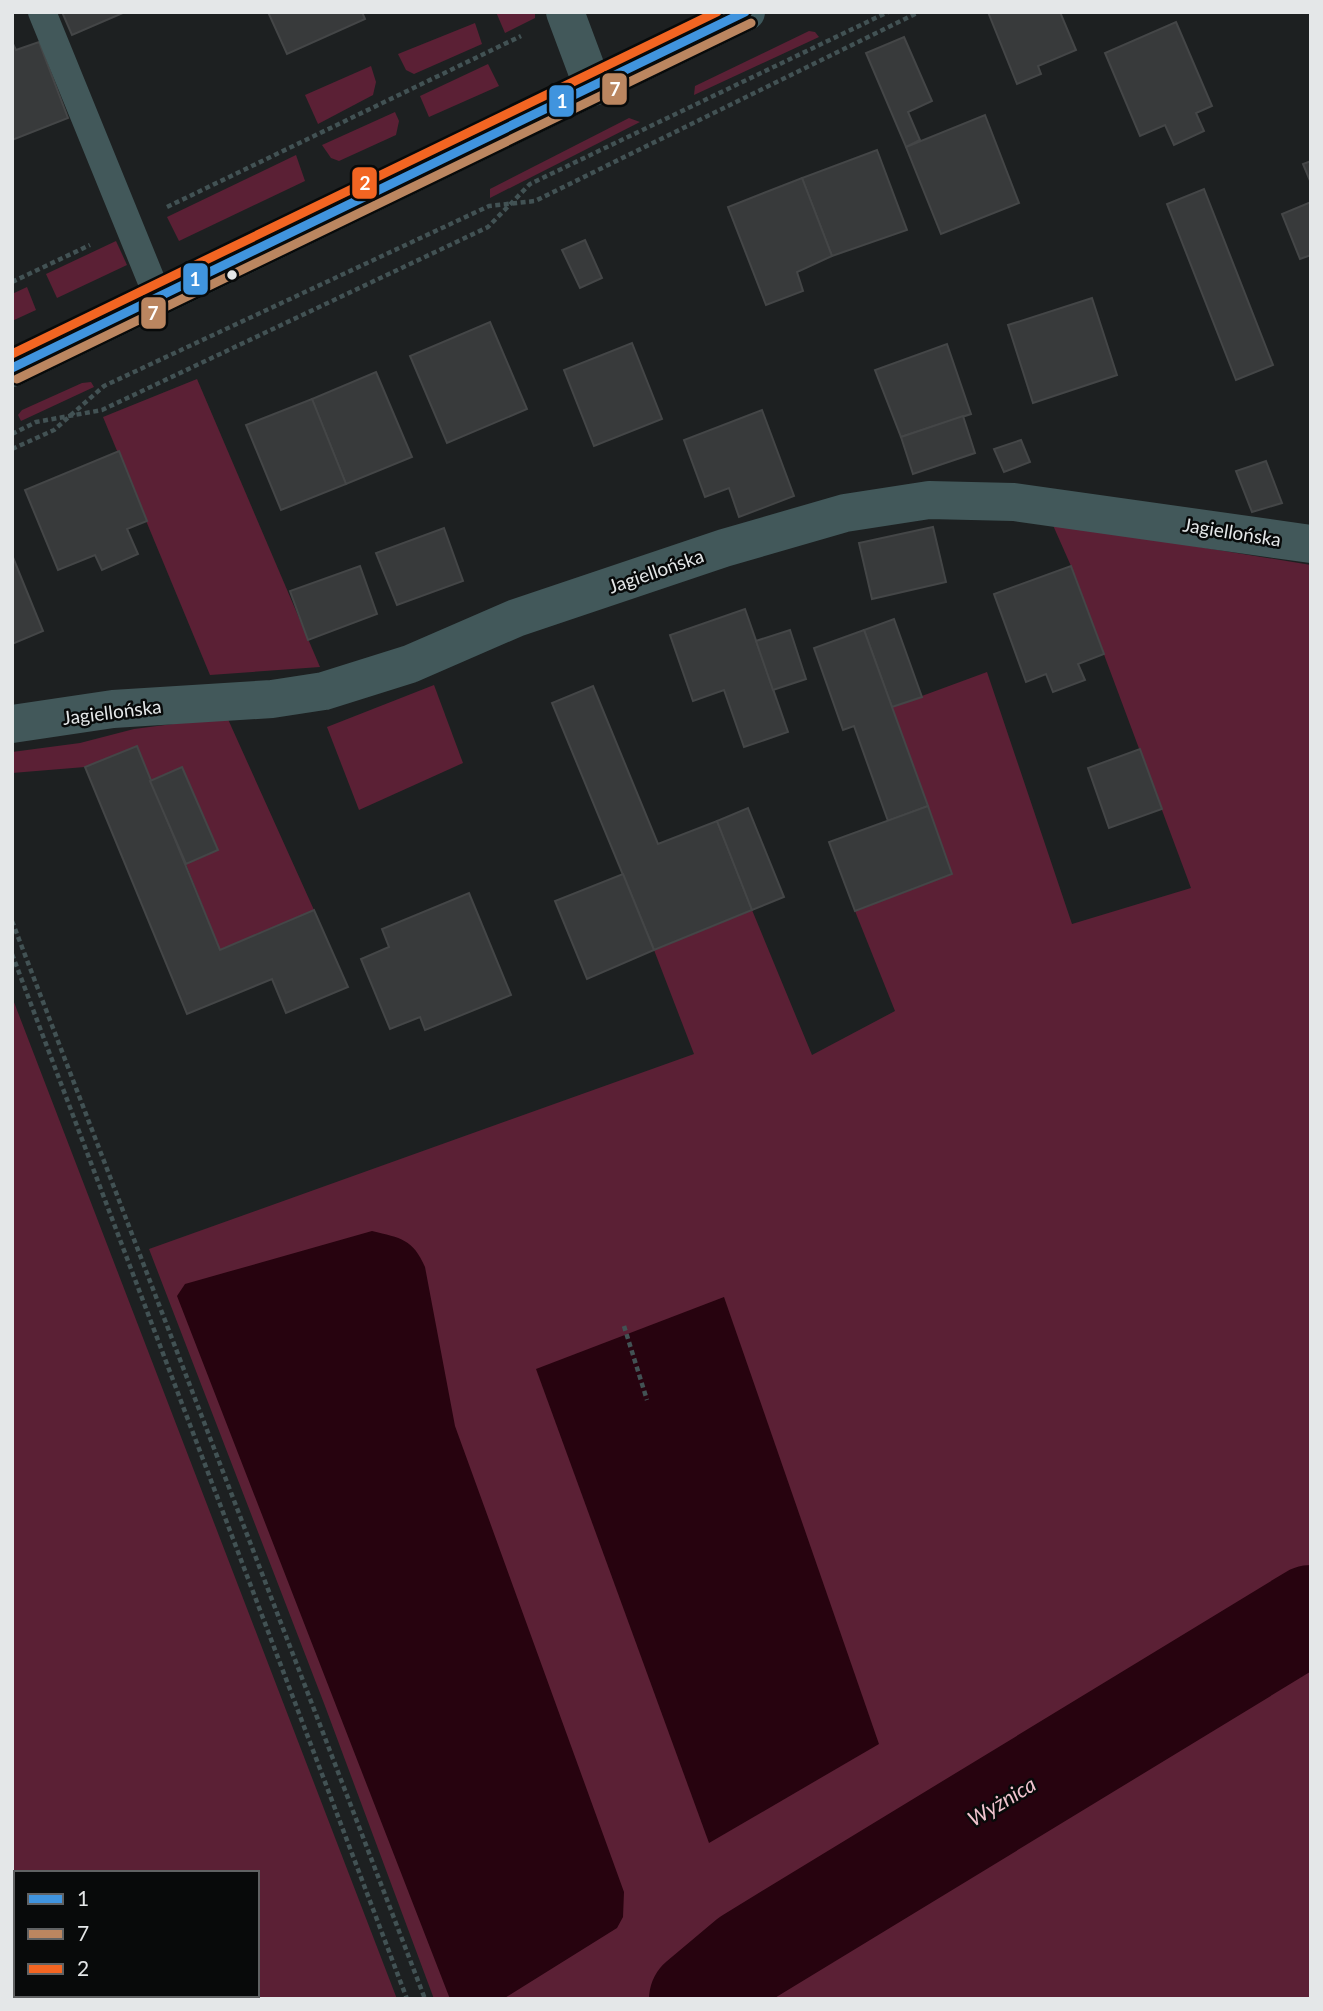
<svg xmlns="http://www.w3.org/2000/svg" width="1323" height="2011" viewBox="0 0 1323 2011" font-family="Lato,sans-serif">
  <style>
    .green { fill: #5b2035; fill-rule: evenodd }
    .water { fill: #27030f }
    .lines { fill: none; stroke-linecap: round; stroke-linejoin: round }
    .river { stroke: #27030f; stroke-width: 98 }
    .building { fill: #383a3b; stroke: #444647; stroke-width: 2 }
    .path { stroke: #425254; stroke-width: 4.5; stroke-dasharray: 5 3.5; stroke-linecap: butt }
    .lane { stroke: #42585a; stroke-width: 28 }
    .street { stroke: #42585a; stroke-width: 38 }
    .secondary { stroke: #3e585c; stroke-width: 38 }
    .bus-1-casing { stroke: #080a0a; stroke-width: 14 }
    .bus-2-casing { stroke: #080a0a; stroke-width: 14 }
    .bus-3-casing { stroke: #080a0a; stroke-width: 14 }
    .bus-1 { stroke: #4094de; stroke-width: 9 }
    .bus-2 { stroke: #bb8660; stroke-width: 9 }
    .bus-3 { stroke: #f26522; stroke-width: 9 }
    .bus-dot { fill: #e4e7e8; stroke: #080a0a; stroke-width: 2.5 }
    .labels { text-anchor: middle; stroke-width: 5; stroke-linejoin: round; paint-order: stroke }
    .street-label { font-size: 19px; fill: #e4e7e8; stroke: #080a0a }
    .water-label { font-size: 21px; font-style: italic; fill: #f1c4cf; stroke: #080a0a }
    .line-badge { stroke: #080a0a; stroke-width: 2.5 }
    .badge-label { font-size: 19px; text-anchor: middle; font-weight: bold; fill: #fff }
  </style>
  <rect width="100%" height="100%" fill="#1d2021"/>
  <g class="green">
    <path d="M496,12h39v6l-30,15z"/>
    <path d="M475,23l7,21 -68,30 -8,-4 -8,-16z"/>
    <path d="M809,31l6,1 4,5 -125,58 1,-9z"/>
    <path d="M488,64l11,22 -70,31 -9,-21z"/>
    <path d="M371,66l5,16 -3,13 -55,29 -13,-29z"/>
    <path d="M395,112l4,9 -3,14 -57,26 -8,-3 -9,-13z"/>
    <path d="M629,118l11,4 -150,76v-9z"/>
    <path d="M296,155l9,26 -126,60 -12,-24z"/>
    <path d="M116,241l11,24 -70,33 -11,-24z"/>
    <path d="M27,287l9,23 -24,11v-27z"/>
    <path d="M197,379l123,288 -110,8 -107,-258z"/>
    <path d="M91,382l3,5 -73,34 -3,-6 4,-5 60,-27z"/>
    <path d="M1052,523l259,42v1434h-877l-109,-293 -176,-457 545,-195 -40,-104 98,-40 60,145 83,-44 -40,-100 97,-37 -60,-167 95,-35 85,252 119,-36 -120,-322z"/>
    <path d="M434,685l29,78 -104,47 -32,-83z"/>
    <path d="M227,717l87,193 -94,40 -34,-86 32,-14 -36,-83 -32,14 -13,-35 -52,21 -73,6v-21l68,-9 54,-14z"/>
    <path d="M12,997l385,1002h-385zM16,1873h241v122h-241z"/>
  </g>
  <g class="water">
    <path d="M372,1231c29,7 41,8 53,36l30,159 169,466 -1,25 -6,11 -114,71h-53l-273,-703 8,-12z"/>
    <path d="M724,1297l155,447 -170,99 -173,-474z"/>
  </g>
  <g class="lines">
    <path class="river" d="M698,1999l50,-42 563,-343"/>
  </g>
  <g class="building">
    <path d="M62,12h63l-53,23z"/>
    <path d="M268,12h94l3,7 -78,35z"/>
    <path d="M988,12h72l16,38 -38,16 3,8 -24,10z"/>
    <path d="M1176,22l36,84 -16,7 8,18 -30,14 -9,-20 -25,11 -35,-83z"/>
    <path d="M904,37l28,64 -24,11 12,28 -14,7 -40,-94z"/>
    <path d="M12,42l4,8 23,-8 29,76 -56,22z"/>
    <path d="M985,115l34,88 -78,31 -35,-87z"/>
    <path d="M877,150l30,80 -75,26 -30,-78z"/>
    <path d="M1311,161v22l-8,-19z"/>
    <path d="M802,178l30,78 -35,16 6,19 -37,14 -38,-98z"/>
    <path d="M1204,189l69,176 -37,15 -69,-176z"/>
    <path d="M1311,202v53l-11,4 -18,-45z"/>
    <path d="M585,240l17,38 -22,10 -18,-38z"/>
    <path d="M1092,298l25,77 -84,28 -25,-78z"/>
    <path d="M490,322l37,87 -80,34 -37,-87z"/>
    <path d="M632,343l30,76 -68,27 -30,-76z"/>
    <path d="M947,344l24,70 -70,23 -26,-67z"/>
    <path d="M376,372l36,85 -66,27 -34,-85z"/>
    <path d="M312,399l34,85 -65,26 -35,-85z"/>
    <path d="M762,410l32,86 -55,21 -10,-29 -24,9 -21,-57z"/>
    <path d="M963,416l12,37 -62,21 -12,-37z"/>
    <path d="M1021,440l9,22 -26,10 -10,-23z"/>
    <path d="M119,451l28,70 -20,8 11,25 -36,16 -7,-15 -37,15 -33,-80z"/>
    <path d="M1266,461l16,42 -30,9 -16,-41z"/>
    <path d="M933,527l13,55 -74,17 -13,-56z"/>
    <path d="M444,528l19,53 -66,24 -21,-52z"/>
    <path d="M12,555l31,76 -31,13z"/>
    <path d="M360,566l17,48 -69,26 -18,-49z"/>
    <path d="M1071,566l33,88 -26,10 7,16 -32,12 -7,-18 -20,8 -32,-88z"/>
    <path d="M745,609l43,123 -44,15 -20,-57 -31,11 -23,-66z"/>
    <path d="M894,619l28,78 -30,10 -28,-77z"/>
    <path d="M790,630l16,49 -33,11 -17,-49z"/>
    <path d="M864,630l64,176 -40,15 -34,-95 -11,4 -29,-82z"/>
    <path d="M593,686l65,158 59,-23 35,89 -98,40 -102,-247z"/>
    <path d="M137,746l83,204 94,-40 34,77 -62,26 -14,-34 -85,35 -102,-247z"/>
    <path d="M1140,749l22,60 -53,19 -21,-60z"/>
    <path d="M182,767l36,83 -32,14 -36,-83z"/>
    <path d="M928,806l24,68 -97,37 -26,-69z"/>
    <path d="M748,808l36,89 -32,13 -35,-89z"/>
    <path d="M623,874l31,76 -67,29 -32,-78z"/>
    <path d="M469,893l42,102 -86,35 -5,-13 -30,12 -29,-70 28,-12 -7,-18z"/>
  </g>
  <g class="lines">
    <g class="path">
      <path d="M167,207l354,-171"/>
      <path d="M12,282l78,-37"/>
      <path d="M12,434l24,-12 66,-12 386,-183 42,-43 358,-172"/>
      <path d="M12,449l42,-19 50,-44 385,-180 46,-5 384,-189"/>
      <path d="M12,921l413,1078"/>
      <path d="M12,954l395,1045"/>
      <path d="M624,1326l23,74"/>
    </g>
    <path class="lane" d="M42,12l116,285"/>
    <g class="street">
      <path d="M565,12l28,75"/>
      <path d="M12,724l101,-15 159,-10 52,-8 86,-27 106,-46 208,-70 121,-35 84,-13 85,2 297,42"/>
    </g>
    <path class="secondary" d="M12,368l734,-356"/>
    <defs>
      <path id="bus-1" d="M12,368l733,-356"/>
      <path id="bus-2" d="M17,379l734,-356"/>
      <path id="bus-3" d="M12,354l705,-342"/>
    </defs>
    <use href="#bus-1" class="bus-1-casing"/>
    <use href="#bus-2" class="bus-2-casing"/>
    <use href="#bus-3" class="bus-3-casing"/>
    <use href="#bus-1" class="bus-1"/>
    <use href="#bus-2" class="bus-2"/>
    <use href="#bus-3" class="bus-3"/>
  </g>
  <circle class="bus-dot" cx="232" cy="275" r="6"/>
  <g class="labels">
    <g class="street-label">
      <text transform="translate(1232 532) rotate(9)" y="7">Jagiellońska</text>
      <text transform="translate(656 571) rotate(-19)" y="7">Jagiellońska</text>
      <text transform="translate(112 712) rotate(-7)" y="7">Jagiellońska</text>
    </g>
    <g class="water-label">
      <text transform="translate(1002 1802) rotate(-31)" y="7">Wyżnica</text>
    </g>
  </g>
  <g class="line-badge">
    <rect x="601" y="72" width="27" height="34" rx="7" fill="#bb8660"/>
    <rect x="548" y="84" width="27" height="34" rx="7" fill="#4094de"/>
    <rect x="351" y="166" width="27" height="34" rx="7" fill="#f26522"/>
    <rect x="182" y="262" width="27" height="34" rx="7" fill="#4094de"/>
    <rect x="140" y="296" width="27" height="34" rx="7" fill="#bb8660"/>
  </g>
  <g class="badge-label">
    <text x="615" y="96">7</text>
    <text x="562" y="108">1</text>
    <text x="365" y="190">2</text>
    <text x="195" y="286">1</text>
    <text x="153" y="320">7</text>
  </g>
  <rect width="1323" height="2011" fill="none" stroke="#e4e7e8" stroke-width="28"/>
  <rect x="14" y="1871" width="245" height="126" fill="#080a0a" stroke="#606263" stroke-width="2"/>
  <rect x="28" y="1894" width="35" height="10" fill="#4094de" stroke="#606263" stroke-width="2"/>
  <text x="77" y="1906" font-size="21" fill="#e4e7e8">1</text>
  <rect x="28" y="1929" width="35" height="10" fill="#bb8660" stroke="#606263" stroke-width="2"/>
  <text x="77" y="1941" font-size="21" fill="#e4e7e8">7</text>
  <rect x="28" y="1964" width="35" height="10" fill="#f26522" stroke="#606263" stroke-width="2"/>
  <text x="77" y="1976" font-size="21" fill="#e4e7e8">2</text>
</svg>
